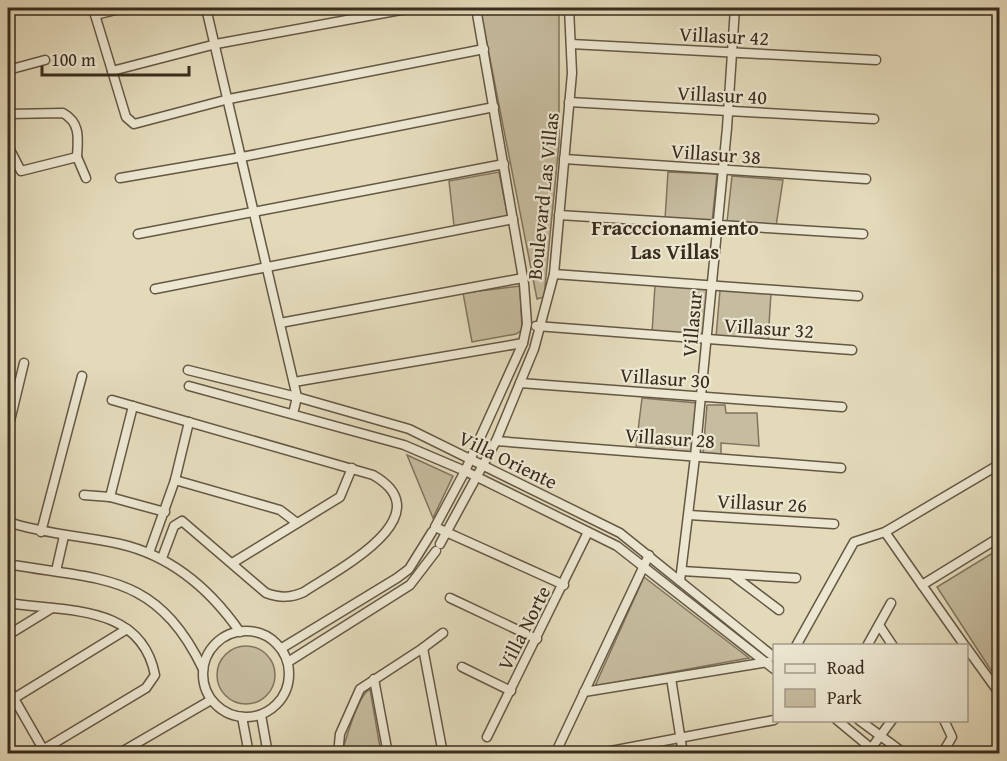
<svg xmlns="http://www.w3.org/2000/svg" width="1007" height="761" viewBox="0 0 1007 761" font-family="'Gentium Book Plus',serif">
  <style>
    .green { fill: #c6bc9f; stroke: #80745e; stroke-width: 1.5 }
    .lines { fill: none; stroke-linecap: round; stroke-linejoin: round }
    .minor-casing { stroke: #645844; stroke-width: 11 }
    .minor { stroke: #ede7d2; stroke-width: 8 }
    .labels { text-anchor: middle; stroke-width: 4.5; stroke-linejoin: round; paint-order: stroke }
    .street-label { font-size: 20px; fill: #392c1d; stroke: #ede7d2 }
    .neighbourhood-label { font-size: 21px; font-weight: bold; fill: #392c1d; stroke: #ede7d2 }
  </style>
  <rect width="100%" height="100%" fill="#e3daba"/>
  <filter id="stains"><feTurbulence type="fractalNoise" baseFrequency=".00333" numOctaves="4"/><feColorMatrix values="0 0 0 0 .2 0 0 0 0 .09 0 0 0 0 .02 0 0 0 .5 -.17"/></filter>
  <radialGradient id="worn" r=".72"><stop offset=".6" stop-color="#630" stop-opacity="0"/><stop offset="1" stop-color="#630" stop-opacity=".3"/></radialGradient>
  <g class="green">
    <path d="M480,8h79v136l-15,153 -7,2z"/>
    <path d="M499,172l9,46 -54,8 -5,-45z"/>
    <path d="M668,172l49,2 -5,48 -47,-3z"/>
    <path d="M732,176l51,4 -7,46 -49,-4z"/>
    <path d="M655,285l54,4 -6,48 -51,-4z"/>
    <path d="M520,286l2,44 -6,4 -44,8 -9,-49z"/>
    <path d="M720,290l51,3 -3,48 -52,-4z"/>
    <path d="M642,398l55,5 -6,49 -55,-5z"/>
    <path d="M707,405h18l1,8h31l2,33 -38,-3v11l-18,-1z"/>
    <path d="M407,455l46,21 -20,42z"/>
    <path d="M999,549l1,127 -4,2 -59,-91z"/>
    <path d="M644,577l105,81 -154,28z"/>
    <circle cx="246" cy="675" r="29"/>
    <path d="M370,689l11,64h-37l-1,-5c5,-14 15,-53 27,-59z"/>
  </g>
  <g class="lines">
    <defs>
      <g id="minor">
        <path d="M93,8l33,109 8,7 95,-25 255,-50"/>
        <path d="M206,8l91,389 -4,17"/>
        <path d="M476,8l48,276 3,40 -4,19 -58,128 -30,56 129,58"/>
        <path d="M95,15l29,-7"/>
        <path d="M571,44l305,16"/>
        <path d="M8,70l37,-10"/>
        <path d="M112,71l104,-27 196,-36"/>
        <path d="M569,102l305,17"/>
        <path d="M8,114l55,-1c18,10 15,26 14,44"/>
        <path d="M8,146l13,25 56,-14 9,21"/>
        <path d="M564,159l302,20"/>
        <path d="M120,178l122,-21 252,-50"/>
        <path d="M559,215l304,19"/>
        <path d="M138,234l366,-70"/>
        <path d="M554,274l304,22"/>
        <path d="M155,289l358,-70"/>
        <path d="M280,323l243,-45"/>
        <path d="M536,326l316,24"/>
        <path d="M188,370l109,27 112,32 211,104 154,124"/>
        <path d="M294,382l229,-39"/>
        <path d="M520,383l322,24"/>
        <path d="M189,386l215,59 61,26 152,75 157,123"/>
        <path d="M112,400l261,75c72,41 -38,96 -69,117 -13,6 -24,6 -38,1l-84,-72 -8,5 -12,32"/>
        <path d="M8,429l16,-66"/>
        <path d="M496,441l345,27"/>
        <path d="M175,480l105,30 17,13"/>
        <path d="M84,495l26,2 55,15"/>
        <path d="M110,497l23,-91"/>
        <path d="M689,515l145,9"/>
        <path d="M8,522c36,12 75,14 112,22 52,12 90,45 120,88"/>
        <path d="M41,532l41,-156"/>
        <path d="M885,532l37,53"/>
        <path d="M440,544l56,-103 38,-92 20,-75 18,-201 -3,-65"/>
        <path d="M149,553l26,-73 14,-58"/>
        <path d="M234,562l106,-65 12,-29"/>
        <path d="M8,564c93,17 147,7 195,105"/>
        <path d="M56,571l8,-35"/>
        <path d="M682,571l114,7"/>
        <path d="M734,576l45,34"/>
        <path d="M680,581l15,-124 32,-329 8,-120"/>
        <path d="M450,598l87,41"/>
        <path d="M8,603c56,9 133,0 147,72l-9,13 -110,66"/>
        <path d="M879,625l14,21"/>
        <circle cx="246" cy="674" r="43"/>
        <path d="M8,635l44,-27"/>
        <path d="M796,646l58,-104 31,-10 115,-68"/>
        <path d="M867,646l24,-43"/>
        <path d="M965,646l-43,-61 78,-48"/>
        <path d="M966,647l31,43 3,8"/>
        <path d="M282,648l115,-70 12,-9 23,-37"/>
        <path d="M423,648l20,-15"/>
        <path d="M288,662l122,-77 26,-34"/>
        <path d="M462,667l49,24"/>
        <path d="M671,678l12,76"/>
        <path d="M374,679l14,75"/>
        <path d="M8,688l35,61"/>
        <path d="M584,692l184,-30"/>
        <path d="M8,702l119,-73"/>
        <path d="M261,715l7,39"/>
        <path d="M242,717l7,37"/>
        <path d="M837,720l41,34"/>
        <path d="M859,720l46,34"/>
        <path d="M487,737l101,-205"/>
        <path d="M118,754l93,-54"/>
        <path d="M338,754l2,-20 20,-45 63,-41 20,106"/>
        <path d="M555,754l94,-199"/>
        <path d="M595,754l179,-34"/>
        <path d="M867,754l25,-34"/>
        <path d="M942,754l10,-17 -8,-17"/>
      </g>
    </defs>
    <use href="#minor" class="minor-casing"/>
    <use href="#minor" class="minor"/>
  </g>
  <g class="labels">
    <g class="street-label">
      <text transform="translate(724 36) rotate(3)" y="7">Villasur 42</text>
      <text transform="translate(722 95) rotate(3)" y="7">Villasur 40</text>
      <text transform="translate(716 154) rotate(4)" y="7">Villasur 38</text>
      <text transform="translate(543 196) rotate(-84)" y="7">Boulevard Las Villas</text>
      <text transform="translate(692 324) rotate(-85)" y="7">Villasur</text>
      <text transform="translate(769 328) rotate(4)" y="7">Villasur 32</text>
      <text transform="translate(665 378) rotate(4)" y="7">Villasur 30</text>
      <text transform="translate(670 438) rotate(4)" y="7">Villasur 28</text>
      <text transform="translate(508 460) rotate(26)" y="7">Villa Oriente</text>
      <text transform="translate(762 503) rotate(3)" y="7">Villasur 26</text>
      <text transform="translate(524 628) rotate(-63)" y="7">Villa Norte</text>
    </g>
    <g class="neighbourhood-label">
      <text x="675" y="235">Fracccionamiento<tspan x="675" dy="24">Las Villas</tspan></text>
    </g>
  </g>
  <rect width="1007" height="761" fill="none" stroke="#e3daba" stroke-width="30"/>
  <rect x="9" y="9" width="989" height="743" fill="none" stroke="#392c1d" stroke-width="3"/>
  <rect x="15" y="15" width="977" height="731" fill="none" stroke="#392c1d" stroke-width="1.5"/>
  <rect x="773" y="644" width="195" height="78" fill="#ede7d2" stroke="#a59c8a" stroke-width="1.5"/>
  <rect x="785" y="664" width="30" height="9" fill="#ede7d2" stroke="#a59c8a" stroke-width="1.5"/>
  <text x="827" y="674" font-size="18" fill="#392c1d">Road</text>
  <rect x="785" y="689" width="30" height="18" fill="#c6bc9f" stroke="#a59c8a" stroke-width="1.5"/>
  <text x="827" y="704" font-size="18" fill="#392c1d">Park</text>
  <path d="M42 66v9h147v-9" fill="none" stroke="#392c1d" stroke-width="3"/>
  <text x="51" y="66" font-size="18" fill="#392c1d" stroke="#ede7d2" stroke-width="4.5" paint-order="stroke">100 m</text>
  <rect width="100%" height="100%" filter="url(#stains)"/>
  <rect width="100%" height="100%" fill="url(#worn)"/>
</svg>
